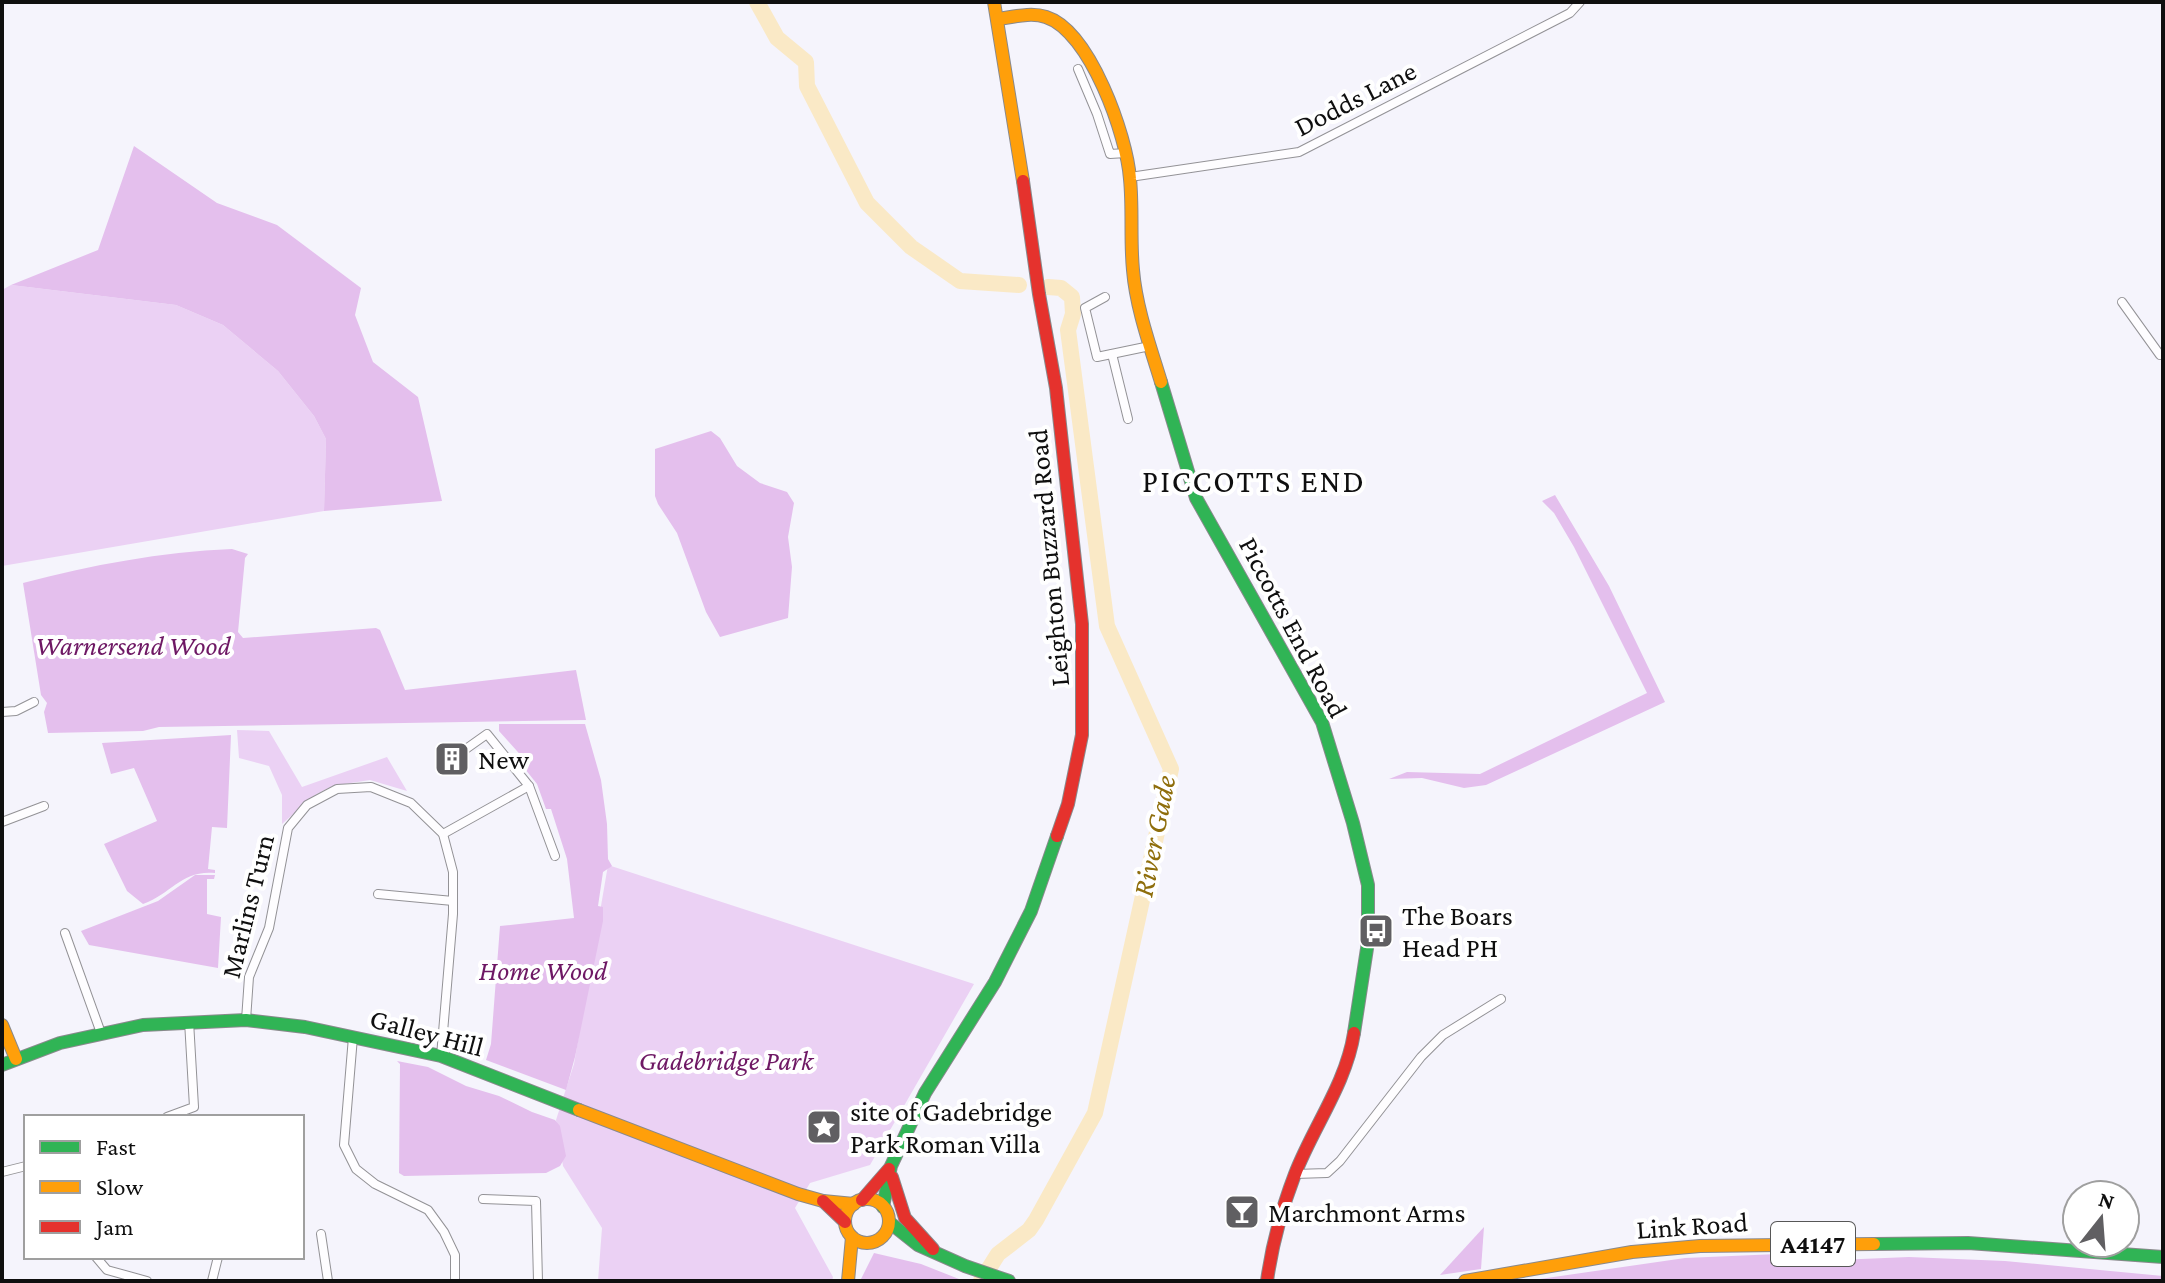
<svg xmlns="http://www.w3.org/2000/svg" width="2165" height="1283" viewBox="0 0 2165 1283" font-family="'Crimson Pro',serif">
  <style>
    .green { fill: #ebd1f4 }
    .forest { fill: #e4bfed }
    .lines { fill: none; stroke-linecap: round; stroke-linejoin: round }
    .river { stroke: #fae9c6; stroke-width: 16 }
    .street-casing { stroke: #939296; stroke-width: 10 }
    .fast-casing { stroke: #89898c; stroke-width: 14 }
    .slow-casing { stroke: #89898c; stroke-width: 14 }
    .jam-casing { stroke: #89898c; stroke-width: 14 }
    .street { stroke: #fefdff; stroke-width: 8 }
    .fast { stroke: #30b455; stroke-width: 12 }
    .slow { stroke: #ff9f0a; stroke-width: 12 }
    .jam { stroke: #e5322d; stroke-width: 12 }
    .labels { text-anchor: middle; stroke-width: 8; stroke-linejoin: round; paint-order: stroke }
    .shield { fill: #fff; stroke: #575757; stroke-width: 2 }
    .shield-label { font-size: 26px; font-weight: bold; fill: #0f0f0f }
    .street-label { font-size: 28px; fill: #0f0f0f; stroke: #fff }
    .park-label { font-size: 28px; font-style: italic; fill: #6e1864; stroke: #fff }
    .poi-label { font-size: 28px; fill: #0f0f0f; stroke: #fff; text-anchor: start }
    .water-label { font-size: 30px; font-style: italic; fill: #8f6e0c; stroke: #fff }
    .quarter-label { font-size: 32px; letter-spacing: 2px; fill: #0f0f0f; stroke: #fff }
  </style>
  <rect width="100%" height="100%" fill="#f5f4fc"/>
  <g class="green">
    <path d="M11,285l165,20 47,20 55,46 36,45 12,23 -2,72 -322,55v-276z"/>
    <path d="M237,730l32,1 33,56 85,-30 20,34 -37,-11 -38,6 -17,9 -33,29v-29l-13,-29 -30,-8z"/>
    <path d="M608,865l366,119 -104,181 -60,18 -15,25 38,69 -1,4h-234l4,-53 -39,-62 -7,-46 18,-56z"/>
  </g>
  <g class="forest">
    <path d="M134,146l83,57 60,22 84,63 -6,27 18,47 45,35 24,104 -118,10 2,-72 -12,-23 -36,-45 -55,-46 -47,-20 -165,-20 87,-35z"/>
    <path d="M711,431l9,7 17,28 23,17 27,9 7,11 -6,34 4,30 -4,51 -68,19 -14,-25 -29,-79 -19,-29 -3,-8v-47z"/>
    <path d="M1555,495l54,91 56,116 -179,83 -22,3 -42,-10 -33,1 18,-7 73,2 167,-81 -73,-146 -20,-34 -12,-12z"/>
    <path d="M232,549l16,5 -3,4 -7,74 5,6 133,-10 4,2 25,60 171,-20 10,50 -427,7 -16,4 -95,2 -4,-21 3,-9 -6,-8 -18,-112c69,-18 137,-31 209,-34z"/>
    <path d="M499,724h86l16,56 6,44 1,35 4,7 -9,6 -5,34 5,1v14l-28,136 -9,33 -80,-30 5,-16 9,-118 74,-8 -7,-59 -16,-50h-5l-9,-25 -16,-20 4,-4 -26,-29z"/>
    <path d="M231,735l-4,93 -15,-1 -4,42 7,1v3c-34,-3 -42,20 -72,31l-16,-13 -23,-47 53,-23 -23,-53 -23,6 -9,-31z"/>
    <path d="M195,875h20l-1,4h-7v35l14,3 -3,51 -129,-23 -8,-14 77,-30z"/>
    <path d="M397,1061l31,6 38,19 33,10 33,16 23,8 5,6 6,30 -6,10 -14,7 -142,3 -5,-3 1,-109z"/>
    <path d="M1484,1227l-3,42 -41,6z"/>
    <path d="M874,1253l47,11 43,17h-104z"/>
    <path d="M1778,1254l59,6 72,-3 96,4 158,15v5h-637l159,-23z"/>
  </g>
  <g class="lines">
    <g class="river">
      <path d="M757,2l20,36 29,24 1,24 60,117 44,44 49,34 59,4"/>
      <path d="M981,1281l17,-27 31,-24 7,-10 59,-107 76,-344 -64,-143 -39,-296 5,-16 -1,-17 -11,-9 -13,-1"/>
    </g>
    <defs>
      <g id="street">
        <path d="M1078,69l19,45 13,40 16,-1"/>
        <path d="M1130,177l169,-25 271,-139 10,-11"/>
        <path d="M1105,297l-20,11 12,49 53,-11"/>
        <path d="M2122,302l38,53"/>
        <path d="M1112,354l16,65"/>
        <path d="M2,712l14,-1 18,-9"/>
        <path d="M456,756l31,-22 42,52 26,70"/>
        <path d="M2,822l42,-16"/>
        <path d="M443,834l86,-48"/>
        <path d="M378,894l75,7"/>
        <path d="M65,933l36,100"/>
        <path d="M246,1020l3,-43 20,-49 19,-100 19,-23 30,-16 34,-2 40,16 32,31 10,38v42l-12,142"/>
        <path d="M353,1037l-9,108 12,24 19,15 53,26 16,22 11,23v26"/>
        <path d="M167,1117l27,-10 -5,-86"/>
        <path d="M2,1172l24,-6"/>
        <path d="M1295,1174l32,-1 13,-12 81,-104 22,-22 58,-36"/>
        <path d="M483,1199l53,2 2,80"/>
        <path d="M321,1234l7,47"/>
        <path d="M96,1257l11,13 40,11"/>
        <path d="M212,1281l6,-24"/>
      </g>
      <g id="fast">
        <path d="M1161,382l35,116 126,224 31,101 15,62v57l-14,91"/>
        <path d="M2,1065l58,-22 83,-18 103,-5 59,7 136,29 138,54"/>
        <path d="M883,1207l8,-41 34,-73 70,-111 36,-71 26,-75"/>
        <path d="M889,1222l29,23 47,21 44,15"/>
        <path d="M1874,1244l94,-1 195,14"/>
      </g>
      <g id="slow">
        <path d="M994,2l29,179"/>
        <path d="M998,19c15,-2 33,-7 48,-2 44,14 81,119 84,162 3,30 0,61 3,91 3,37 17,76 28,112"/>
        <path d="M2,1025l14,34"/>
        <path d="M579,1110l219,84 25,7 31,3"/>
        <circle cx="867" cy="1221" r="22"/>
        <path d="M848,1281l4,-44"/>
        <path d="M1465,1281l167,-29 68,-6 174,-2"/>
      </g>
      <g id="jam">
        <path d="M1023,181l16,113 17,94 26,236v111l-14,69 -11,32"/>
        <path d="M892,1177l13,41 28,31"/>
        <path d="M862,1200l27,-31"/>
        <path d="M823,1201l22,21"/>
        <path d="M1267,1281c5,-36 15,-73 28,-107 18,-47 51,-90 59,-141"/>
      </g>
    </defs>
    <use href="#street" class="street-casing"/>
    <use href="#fast" class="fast-casing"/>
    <use href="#slow" class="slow-casing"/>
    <use href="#jam" class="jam-casing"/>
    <use href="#street" class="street"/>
    <use href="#fast" class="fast"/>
    <use href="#slow" class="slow"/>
    <use href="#jam" class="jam"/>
  </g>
  <defs>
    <symbol id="building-square" viewBox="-11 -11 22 22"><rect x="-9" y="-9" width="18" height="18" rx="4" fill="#605f62" stroke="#fff"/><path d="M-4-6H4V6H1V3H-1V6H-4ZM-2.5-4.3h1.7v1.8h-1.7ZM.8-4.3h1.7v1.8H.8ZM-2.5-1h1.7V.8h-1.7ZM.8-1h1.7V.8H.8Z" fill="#fff"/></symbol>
    <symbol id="bus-square" viewBox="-11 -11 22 22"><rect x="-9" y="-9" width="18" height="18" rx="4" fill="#605f62" stroke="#fff"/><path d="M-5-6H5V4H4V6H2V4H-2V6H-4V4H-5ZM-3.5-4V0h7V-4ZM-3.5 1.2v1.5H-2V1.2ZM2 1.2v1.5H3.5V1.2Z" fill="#fff"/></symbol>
    <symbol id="sight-square" viewBox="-11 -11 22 22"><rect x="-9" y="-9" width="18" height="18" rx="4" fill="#605f62" stroke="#fff"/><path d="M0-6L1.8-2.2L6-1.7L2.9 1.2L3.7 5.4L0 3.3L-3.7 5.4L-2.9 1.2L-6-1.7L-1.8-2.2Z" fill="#fff"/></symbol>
    <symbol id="bar-square" viewBox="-11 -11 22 22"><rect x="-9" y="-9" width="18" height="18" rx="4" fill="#605f62" stroke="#fff"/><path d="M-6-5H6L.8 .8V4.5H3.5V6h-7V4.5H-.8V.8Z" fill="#fff"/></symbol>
  </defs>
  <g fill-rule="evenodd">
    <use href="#building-square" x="432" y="739" width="40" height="40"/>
    <use href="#bus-square" x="1356" y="911" width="40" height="40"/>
    <use href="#sight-square" x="804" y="1107" width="40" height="40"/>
    <use href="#bar-square" x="1222" y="1192" width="40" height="40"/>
  </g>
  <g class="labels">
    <rect class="shield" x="1771" y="1222" width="84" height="44" rx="6"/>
    <g class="shield-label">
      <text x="1813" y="1253">A4147</text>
    </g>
    <g class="street-label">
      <text transform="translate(1355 98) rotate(-27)" y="10">Dodds Lane</text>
      <text transform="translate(1048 558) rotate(-95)" y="10">Leighton Buzzard Road</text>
      <text transform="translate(1294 627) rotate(62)" y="10">Piccotts End Road</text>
      <text transform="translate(247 906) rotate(-76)" y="10">Marlins Turn</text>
      <text transform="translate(427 1032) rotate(15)" y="10">Galley Hill</text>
      <text transform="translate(1692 1225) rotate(-4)" y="10">Link Road</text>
    </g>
    <g class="park-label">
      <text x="133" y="655">Warnersend Wood</text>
      <text x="543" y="980">Home Wood</text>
      <text x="726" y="1070">Gadebridge Park</text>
    </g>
    <g class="poi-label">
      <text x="478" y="769">New</text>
      <text x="1402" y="925">The Boars<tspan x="1402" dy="32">Head PH</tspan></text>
      <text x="850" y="1121">site of Gadebridge<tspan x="850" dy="32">Park Roman Villa</tspan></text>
      <text x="1268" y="1222">Marchmont Arms</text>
    </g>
    <g class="water-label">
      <text transform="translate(1154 836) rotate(-79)" y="10">River Gade</text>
    </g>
    <g class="quarter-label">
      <text x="1254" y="492">PICCOTTS END</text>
    </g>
  </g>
  <rect width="2165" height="1283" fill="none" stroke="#0f0f0f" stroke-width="8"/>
  <rect x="24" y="1115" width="280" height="144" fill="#ffffff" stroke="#9f9f9f" stroke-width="2"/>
  <rect x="40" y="1141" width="40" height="12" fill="#30b455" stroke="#9f9f9f" stroke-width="2"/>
  <text x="96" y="1155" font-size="24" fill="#0f0f0f">Fast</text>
  <rect x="40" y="1181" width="40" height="12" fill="#ff9f0a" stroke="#9f9f9f" stroke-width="2"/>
  <text x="96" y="1195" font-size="24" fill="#0f0f0f">Slow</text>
  <rect x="40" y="1221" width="40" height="12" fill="#e5322d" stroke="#9f9f9f" stroke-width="2"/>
  <text x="96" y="1235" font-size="24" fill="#0f0f0f">Jam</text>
  <g transform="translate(2101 1219) rotate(17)"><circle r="38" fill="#ffffff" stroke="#9f9f9f" stroke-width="2"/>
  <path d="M0-6L14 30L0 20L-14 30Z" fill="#605f62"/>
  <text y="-12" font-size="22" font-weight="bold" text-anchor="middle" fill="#0f0f0f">N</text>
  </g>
</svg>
